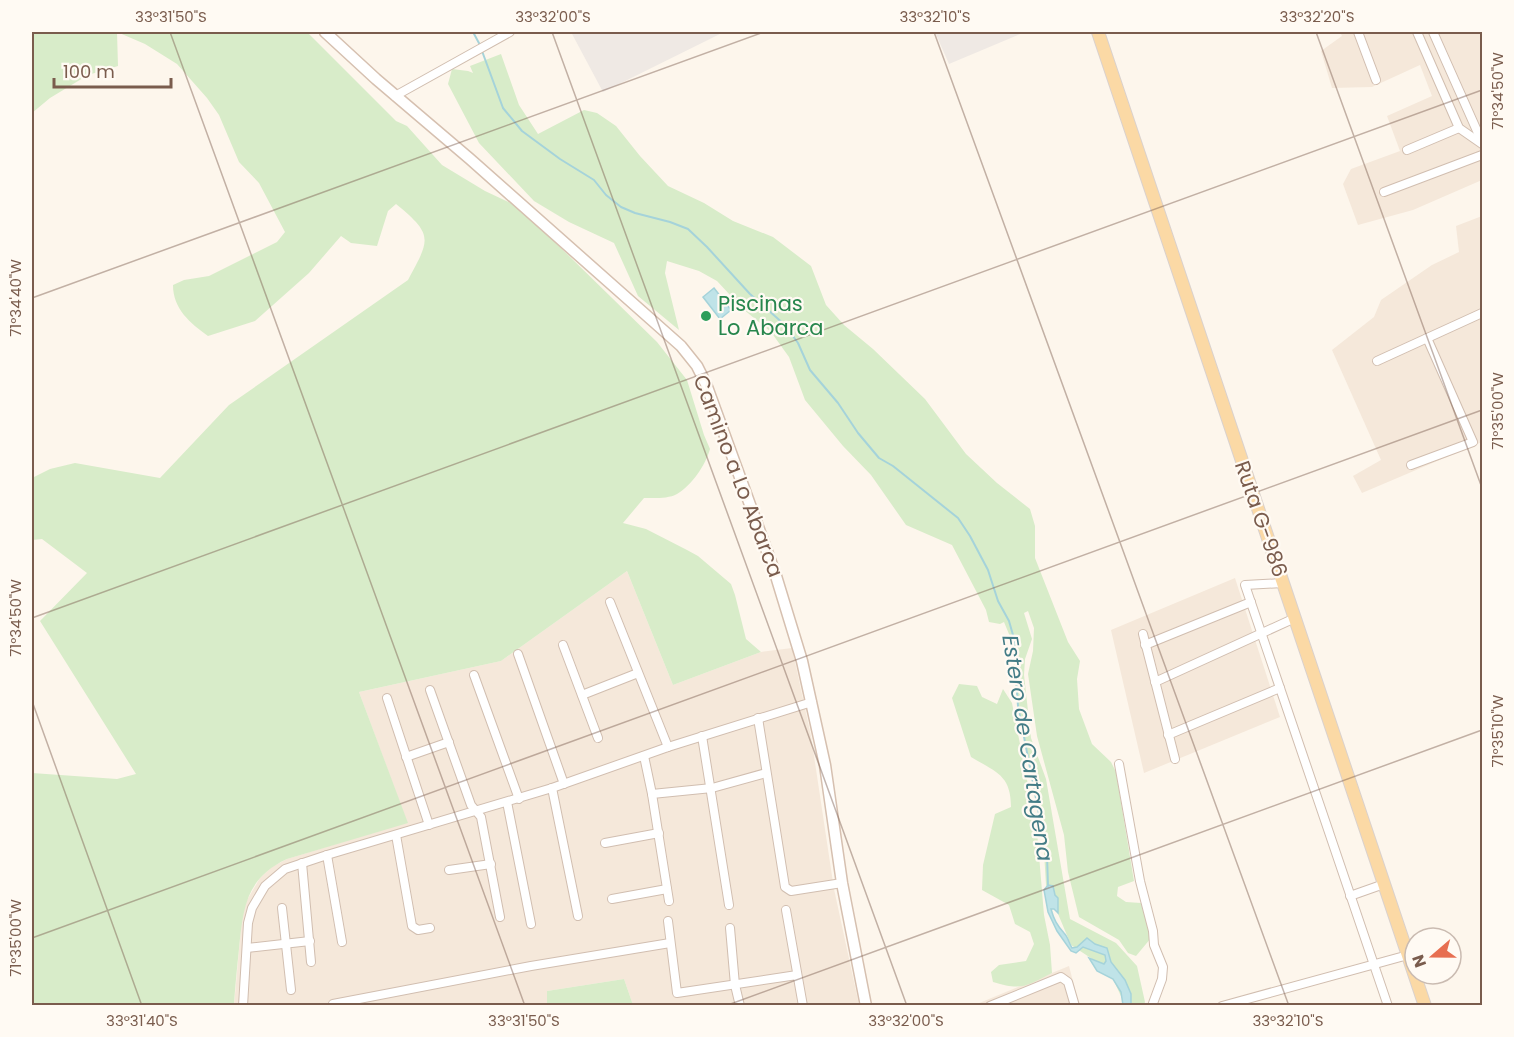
<svg xmlns="http://www.w3.org/2000/svg" width="1514" height="1037" viewBox="0 0 1514 1037" font-family="Poppins,sans-serif">
  <style>
    .residential { fill: #f5e8da }
    .industrial { fill: #efe9e4 }
    .green { fill: #d8ecc9 }
    .water { fill: #bfe3e8; stroke: #a5d3da; stroke-width: 1.5 }
    .lines { fill: none; stroke-linecap: round; stroke-linejoin: round }
    .stream { stroke: #a5d3da; stroke-width: 2 }
    .street-casing { stroke: #d1beb0; stroke-width: 10 }
    .secondary-casing { stroke: #d6c0b0; stroke-width: 13 }
    .primary-casing { stroke: #dad1cd; stroke-width: 14 }
    .street { stroke: #fff; stroke-width: 8 }
    .secondary { stroke: #fff; stroke-width: 10 }
    .primary { stroke: #fbd9a5; stroke-width: 12 }
    .ticks { fill: none; stroke: #7a5c4d; stroke-width: 1.5; stroke-opacity: 0.45 }
    .leisure-dot { fill: #2e9e5b; stroke: #fffaf3; stroke-width: 2 }
    .labels { text-anchor: middle; stroke-width: 4.5; stroke-linejoin: round; paint-order: stroke }
    .leisure-label { font-size: 21px; fill: #27864d; stroke: #fffaf3; text-anchor: start }
    .street-label { font-size: 21px; fill: #7a5c4d; stroke: #fffaf3 }
    .water-label { font-size: 22px; font-style: italic; fill: #437c86; stroke: #fffaf3 }
    .neatline { fill: none; stroke: #7a5c4d; stroke-width: 2 }
    .ticks-label { font-size: 15px; text-anchor: middle; fill: #7a5c4d }
  </style>
  <rect width="100%" height="100%" fill="#fdf6ec"/>
  <g class="residential">
    <path d="M1340,32h142v148l-69,30 -55,15 -15,-41 8,-15 49,-18 -13,-35 45,-20 -12,-31 -48,22 -40,1 -11,-37 21,-15z"/>
    <path d="M1482,216v226l-120,51 -9,-17 28,-16 -49,-110 42,-33 7,-17 51,-35 27,-13 -3,-26z"/>
    <path d="M627,571l46,114 88,-33 31,-4 19,88 23,153 25,116h-226l-9,-26 -77,12v14l-313,1 8,-90 5,-16 13,-22 12,-11 15,-8 120,-37 -48,-130 142,-31z"/>
    <path d="M1235,578l45,139 -136,56 -33,-143z"/>
    <path d="M1069,966l10,39 -107,1z"/>
  </g>
  <g class="industrial">
    <path d="M571,32h153l-121,60z"/>
    <path d="M935,32h90l-76,32z"/>
  </g>
  <g class="green">
    <path d="M32,32h275l89,89 11,5 35,39 43,26 34,16 138,135 30,38 17,55 6,14c-5,17 -18,36 -33,45 -9,5 -23,4 -33,4l-21,25 23,6 41,21 11,6 33,28 4,11 11,44 15,13 -88,33 -46,-114 -126,90 -142,31 49,131 -121,36c-41,19 -44,49 -48,90 -2,19 -4,38 -5,56h-202v-232l85,6 19,-5 -96,-153 47,-48 -45,-34 -10,1v-62l18,-9 25,-6 85,15 69,-73 179,-125c22,-41 26,-45 -12,-76l-8,7 -11,35 -26,-3 -10,-7 -32,37 -54,48 -47,15c-18,-13 -35,-27 -35,-51l11,-5 25,-4 68,-34 8,-10 -26,-49 -20,-21 -20,-47 -12,-17 -30,-34 -32,-20 -28,-12 1,34 -30,9 -38,23 -18,15z"/>
    <path d="M501,54l18,51 19,29 46,-24 13,3 19,13 24,30 28,30 36,17 29,18 40,16 38,29 15,39 18,20 29,24 52,50 41,55 31,29 33,26 5,17v32l33,84 12,19 -3,18 2,30 13,35 19,18 5,10 18,109 -16,6 -1,9 9,6 15,1 10,35 -15,18 -8,-3 -9,-13 -40,-23 -11,-45 -4,-37 -27,-99 -9,-62 5,-23 1,-23 -6,-17 -4,2 8,26 -7,20 -1,16 7,63 15,41 24,140 46,24 21,23 8,36 -1,3h-19l-16,-35 -38,-25 -25,-60 -4,-66 -25,-117 -6,-63 -7,-17 -4,2 -11,-2 -3,-12 -34,-65 -46,-20 -35,-50 -28,-29 -38,-46 -16,-43 -18,-25 -28,-23 -26,-28 -18,-10 -32,-10 -2,12 14,57 -41,-34 -24,-53 -45,-21 -35,-21 -55,-58 -31,-59 4,-15 16,2 5,2 -3,-7z"/>
    <path d="M959,684l18,2 5,11 15,7 6,-15 9,14 25,128 7,84 6,30 2,28c-26,13 -30,18 -59,9l-2,-10 8,-7 27,-4 8,-17 -4,-12 -15,-8 -6,-19 -27,-15 1,-25 12,-51 16,-7c0,-32 -15,-35 -40,-50l-19,-59z"/>
    <path d="M624,979l9,26h-86v-14z"/>
  </g>
  <g class="water">
    <path d="M714,288l17,22 -11,9 -17,-22z"/>
    <path d="M1048,885l5,1 2,9 3,3v15l-4,-4h-3c3,11 6,16 13,24 4,4 5,10 8,15l5,-1 10,-9 8,6 12,4 4,14 14,18 6,14v11h-8l-2,-13 -8,-13 -16,-8 -8,-13 15,6 2,-3 -1,-6 -22,-8 -7,6 -5,-2 -14,-20 -9,-19 -4,-22z"/>
  </g>
  <g class="lines">
    <g class="stream">
      <path d="M473,32l7,13"/>
      <path d="M482,51l21,57 19,23 38,28 34,21 12,15 15,12 14,6 35,9 18,7 19,18 43,47 35,31 13,18 12,27 28,33 20,30 21,25 14,8 65,52 12,18 18,34 10,31 11,20 6,21 3,23 -2,14 2,27 29,149 1,31"/>
    </g>
    <defs>
      <g id="street">
        <path d="M1358,32l18,48"/>
        <path d="M1417,32l42,96 23,16"/>
        <path d="M1433,32l49,110"/>
        <path d="M395,96l115,-64"/>
        <path d="M1407,150l52,-22"/>
        <path d="M1384,192l98,-37"/>
        <path d="M1377,361l105,-48"/>
        <path d="M1411,465l62,-23 -46,-104"/>
        <path d="M1283,583l-38,2 143,421"/>
        <path d="M610,602l58,145"/>
        <path d="M1143,634l32,125"/>
        <path d="M563,645l35,93"/>
        <path d="M1145,645l106,-43"/>
        <path d="M518,654l46,130"/>
        <path d="M474,675l45,124"/>
        <path d="M1155,682l140,-64"/>
        <path d="M430,690l41,115 10,12 19,100"/>
        <path d="M582,695l56,-22"/>
        <path d="M387,698l42,127"/>
        <path d="M758,718l27,169 6,4 51,-8"/>
        <path d="M1168,735l112,-47"/>
        <path d="M702,736l27,169"/>
        <path d="M644,756l8,38 17,107"/>
        <path d="M406,757l43,-15"/>
        <path d="M1119,764l21,117 13,50 1,14 9,22 -1,12 -10,27"/>
        <path d="M552,788l26,128"/>
        <path d="M652,794l60,-6 54,-15"/>
        <path d="M507,802l24,122"/>
        <path d="M396,835l16,91 6,4 12,-2"/>
        <path d="M605,843l54,-10"/>
        <path d="M327,855l15,87"/>
        <path d="M302,863l9,99"/>
        <path d="M449,870l42,-6"/>
        <path d="M1350,896l34,-12"/>
        <path d="M612,899l55,-10"/>
        <path d="M282,908l9,82"/>
        <path d="M786,910l17,96"/>
        <path d="M668,921l9,72 120,-18"/>
        <path d="M730,928l5,57 5,21"/>
        <path d="M247,948l63,-7"/>
        <path d="M333,1004l198,-38 139,-23"/>
        <path d="M243,1006l5,-83 4,-15 13,-22 20,-17 42,-14 225,-67 116,-41 144,-45"/>
        <path d="M990,1006l71,-29 7,5 7,24"/>
        <path d="M1222,1006l186,-51"/>
      </g>
      <path id="secondary" d="M325,32l51,47 94,80 211,187 16,20 9,18 70,192 26,85 23,104 17,118 24,123"/>
      <path id="primary" d="M1098,32l327,974"/>
    </defs>
    <use href="#street" class="street-casing"/>
    <use href="#secondary" class="secondary-casing"/>
    <use href="#primary" class="primary-casing"/>
    <use href="#street" class="street"/>
    <use href="#secondary" class="secondary"/>
    <use href="#primary" class="primary"/>
  </g>
  <path class="ticks" d="M170,32l355,974M552,32l355,974M934,32l355,974M1316,32l166,456M32,298l732,-266M32,618l1450,-528M32,701l110,305M32,938l1450,-528M725,1006l757,-276"/>
  <circle class="leisure-dot" cx="706" cy="316" r="6"/>
  <g class="labels">
    <g class="leisure-label">
      <text x="718" y="311">Piscinas<tspan x="718" dy="24">Lo Abarca</tspan></text>
    </g>
    <g class="street-label">
      <text transform="translate(738 476) rotate(69)" y="7">Camino a Lo Abarca</text>
      <text transform="translate(1261 519) rotate(71)" y="7">Ruta G-986</text>
    </g>
    <g class="water-label">
      <text transform="translate(1028 748) rotate(81)" y="8">Estero de Cartagena</text>
    </g>
  </g>
  <rect width="1514" height="1037" fill="none" stroke="#fffaf3" stroke-width="66"/>
  <g transform="translate(1433 956) rotate(250)"><circle r="28" fill="#fffaf3" stroke="#cabbb1" stroke-width="1.5"/>
  <path d="M0-4.5L10 22L0 15L-10 22Z" fill="#e76f51"/>
  <text y="-9" font-size="16" font-weight="bold" text-anchor="middle" fill="#7a5c4d">N</text>
  </g>
  <path d="M54 78v9h117v-9" fill="none" stroke="#7a5c4d" stroke-width="3"/>
  <text x="63" y="78" font-size="18" fill="#7a5c4d" stroke="#fffaf3" stroke-width="4.5" paint-order="stroke">100 m</text>
  <rect x="33" y="33" width="1448" height="971" class="neatline"/>
  <g class="ticks-label">
    <text x="171" y="22">33°31'50"S</text>
    <text x="553" y="22">33°32'00"S</text>
    <text x="935" y="22">33°32'10"S</text>
    <text x="1317" y="22">33°32'20"S</text>
    <text transform="translate(1498 91) rotate(-90)" y="5">71°34'50"W</text>
    <text transform="translate(16 298) rotate(-90)" y="5">71°34'40"W</text>
    <text transform="translate(1498 411) rotate(-90)" y="5">71°35'00"W</text>
    <text transform="translate(16 618) rotate(-90)" y="5">71°34'50"W</text>
    <text transform="translate(1498 731) rotate(-90)" y="5">71°35'10"W</text>
    <text transform="translate(16 938) rotate(-90)" y="5">71°35'00"W</text>
    <text x="142" y="1026">33°31'40"S</text>
    <text x="524" y="1026">33°31'50"S</text>
    <text x="906" y="1026">33°32'00"S</text>
    <text x="1288" y="1026">33°32'10"S</text>
  </g>
</svg>
